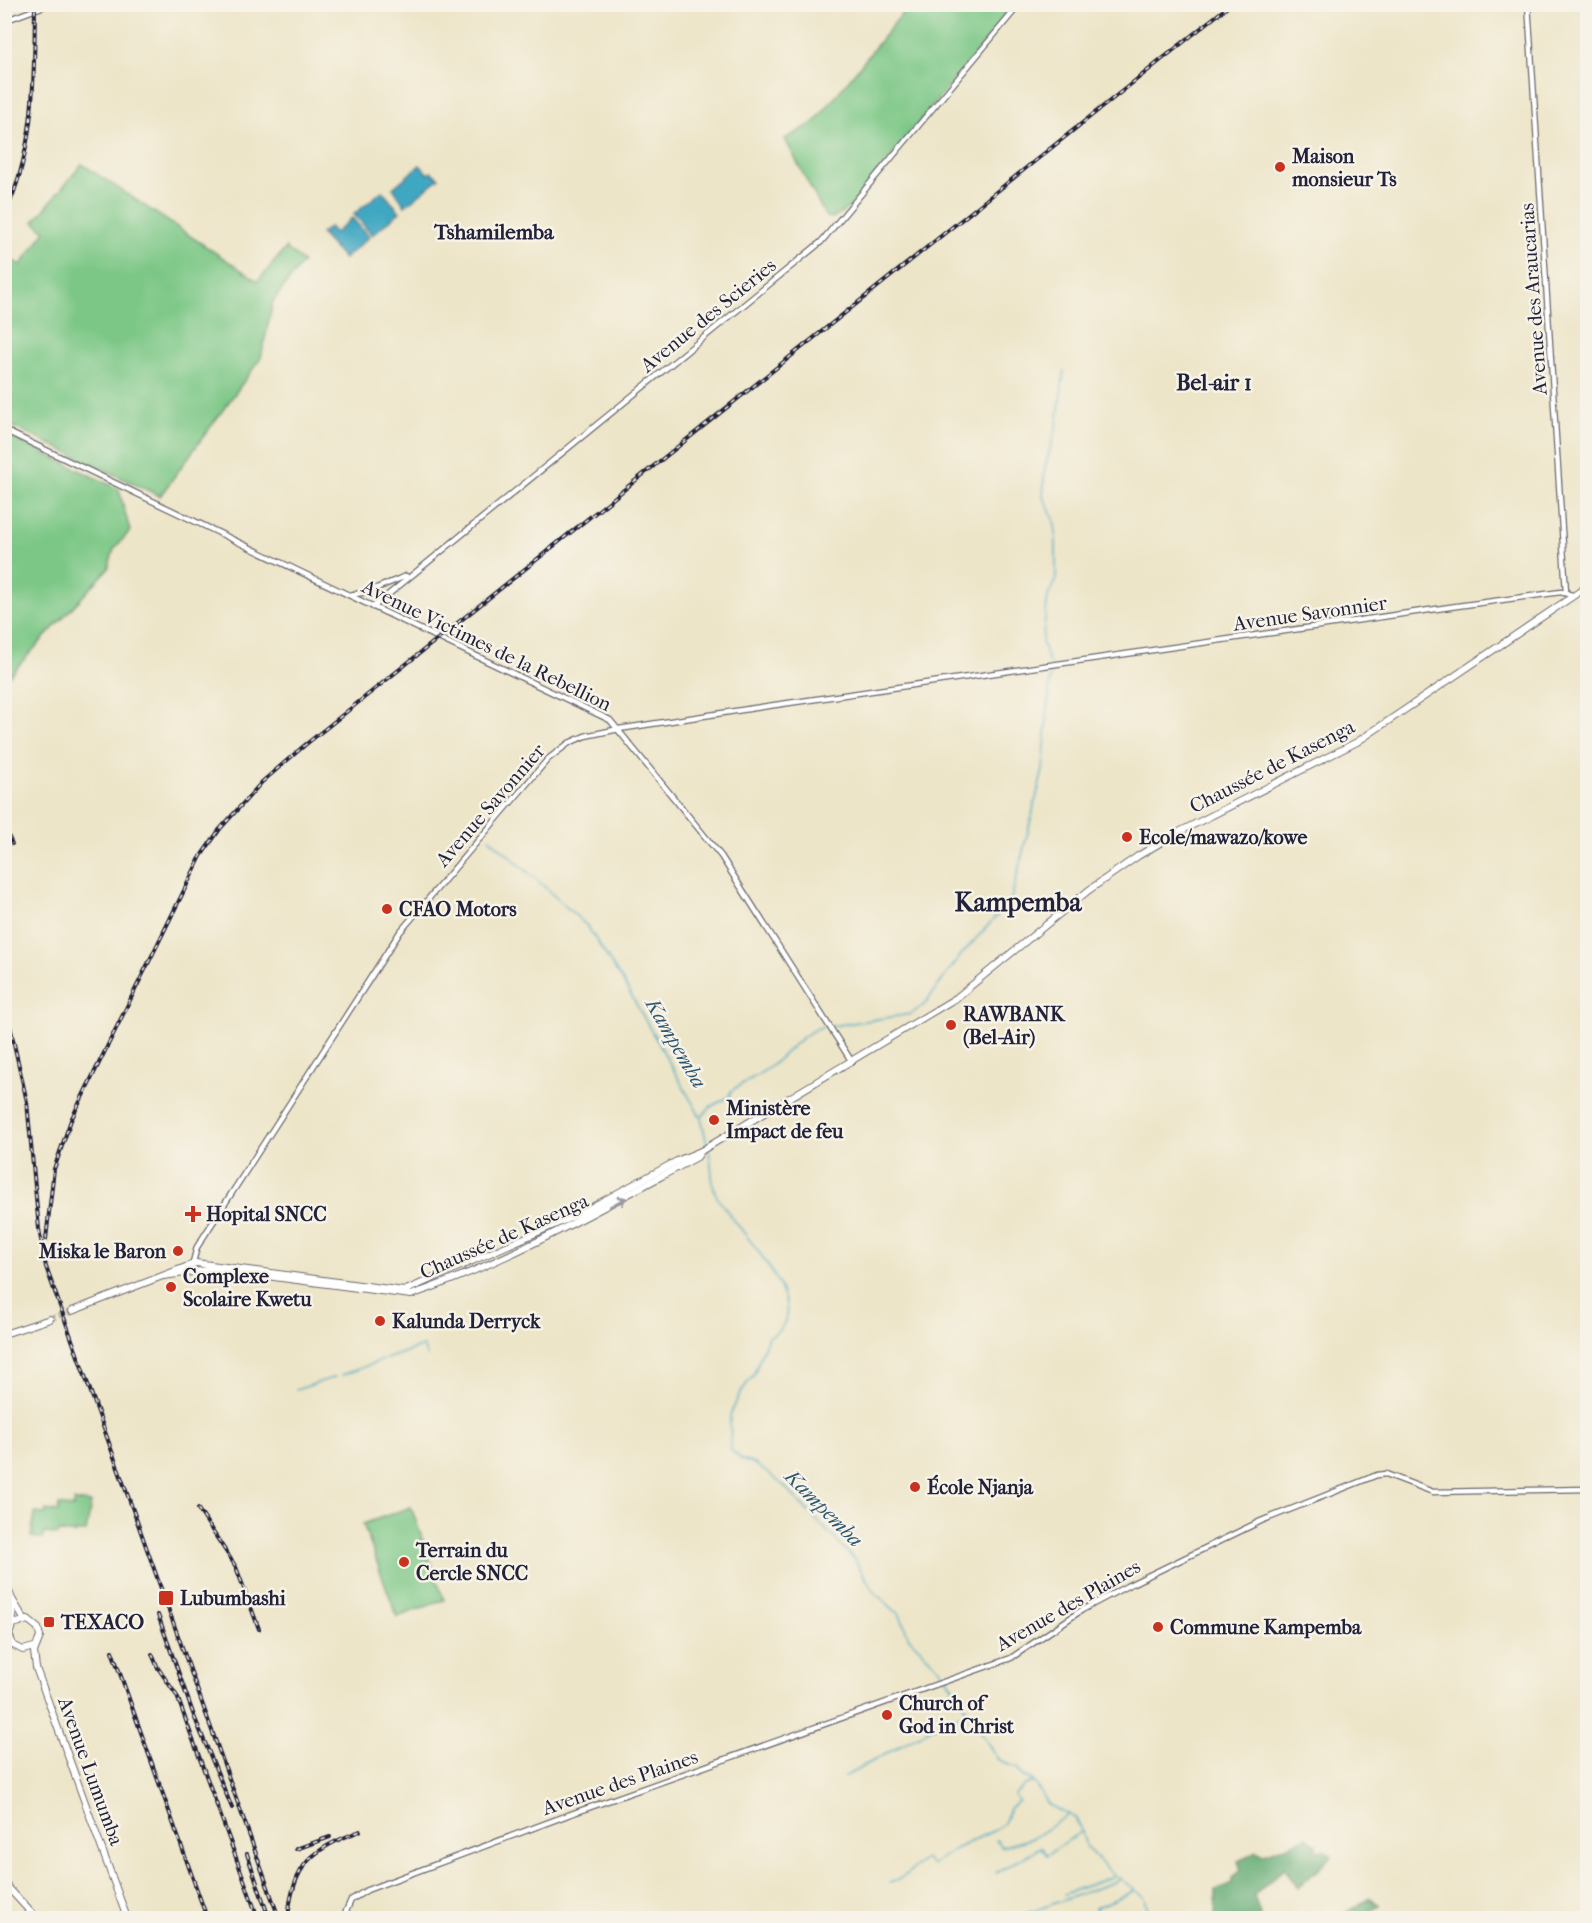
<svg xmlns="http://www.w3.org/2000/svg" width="1592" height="1923" viewBox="0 0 1592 1923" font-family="'IM FELL French Canon',serif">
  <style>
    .green { fill: #7bc786; stroke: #4e7460; stroke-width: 1.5 }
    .forest { fill: #64ac73; stroke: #436757; stroke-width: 1.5 }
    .water { fill: #41a7c2; stroke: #32647e; stroke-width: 1.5 }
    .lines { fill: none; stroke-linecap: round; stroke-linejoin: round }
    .stream { stroke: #41a7c2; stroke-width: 1.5 }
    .major-tunnel { stroke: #c4beac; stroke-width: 6; stroke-dasharray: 6 3; stroke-linecap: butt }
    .minor-casing { stroke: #69666c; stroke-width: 7 }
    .major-casing { stroke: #69666c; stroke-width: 8 }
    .minor { stroke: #fff; stroke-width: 4.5 }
    .major { stroke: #fff; stroke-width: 6 }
    .rail-casing { stroke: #22223b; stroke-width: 4 }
    .rail { stroke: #f7f3e8; stroke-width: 1.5; stroke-dasharray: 4.5; stroke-linecap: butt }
    .oneway { stroke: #9c9ca7 }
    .poi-dot { fill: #c8321e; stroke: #f7f3e8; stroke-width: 2 }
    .labels { text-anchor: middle; stroke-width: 5; stroke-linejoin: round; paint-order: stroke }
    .poi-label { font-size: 20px; font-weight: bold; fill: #22223b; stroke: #f7f3e8; text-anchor: start }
    .street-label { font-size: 20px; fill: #22223b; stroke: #f7f3e8 }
    .neighbourhood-label { font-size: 21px; font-weight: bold; fill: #22223b; stroke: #f7f3e8 }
    .water-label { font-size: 21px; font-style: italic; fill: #2e5771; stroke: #f7f3e8 }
    .quarter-label { font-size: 22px; font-weight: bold; fill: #22223b; stroke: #f7f3e8 }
    .district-label { font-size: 26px; font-weight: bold; fill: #22223b; stroke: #f7f3e8 }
  </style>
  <rect width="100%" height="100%" fill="#f7f3e8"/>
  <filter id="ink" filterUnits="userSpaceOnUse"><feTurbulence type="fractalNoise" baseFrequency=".0167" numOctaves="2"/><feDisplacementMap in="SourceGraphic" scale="12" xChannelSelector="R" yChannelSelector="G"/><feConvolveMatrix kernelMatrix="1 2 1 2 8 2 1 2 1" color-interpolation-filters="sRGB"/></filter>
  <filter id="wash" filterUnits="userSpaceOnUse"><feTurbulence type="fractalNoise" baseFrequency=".008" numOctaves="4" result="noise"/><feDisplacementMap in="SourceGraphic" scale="24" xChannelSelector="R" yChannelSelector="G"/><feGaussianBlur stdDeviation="1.35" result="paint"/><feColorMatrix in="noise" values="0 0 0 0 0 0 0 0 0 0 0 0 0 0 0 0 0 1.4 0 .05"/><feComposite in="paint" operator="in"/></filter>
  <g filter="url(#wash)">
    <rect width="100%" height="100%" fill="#ede5c8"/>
    <g class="green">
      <path d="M909,5h106l-166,203 -16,10 -7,-1 -41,-78 30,-17z"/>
      <path d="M82,164l176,117 28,-33 17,14 -30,39 -12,57 -101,138 -155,-73v-166l16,8 24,-34 -11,-9z"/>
      <path d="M4,434l115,55 11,42 -16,18 -6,20 -103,111z"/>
      <path d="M74,1501l17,2 -5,29h-11v2l-16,-2 -1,3 -14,-2 -1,6 -12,-2 4,-24 10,1 1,-4 12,2 1,-7 14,3z"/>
      <path d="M411,1507l33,93 -47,17 -34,-93z"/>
    </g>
    <g class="forest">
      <path d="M1307,1837l10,8v6l7,-1 8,6 -34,32 -14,-20 -30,28 7,22h-46l1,-28 16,-7v-5l9,-8 -3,-9 19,-10 5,3 6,-1z"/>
      <path d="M1371,1898l9,8 -20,12h-24z"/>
    </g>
    <g class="water">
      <path d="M420,165l8,9 3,-2 8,6 -34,28 -12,-18z"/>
      <path d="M382,191l18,21 -28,23 -18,-21z"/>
      <path d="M352,218l17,19 -25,22 -23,-25 8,-7 6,6z"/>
    </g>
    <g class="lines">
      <g class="stream">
        <path d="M1049,663l-7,-21 6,-46 8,-17v-46l-2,-14 -11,-23 2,-29 12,-42 7,-54"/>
        <path d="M489,838l40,35"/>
        <path d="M531,875l16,14"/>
        <path d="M549,891l38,35 40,62 74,130 6,26"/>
        <path d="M832,1026l79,-12 13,-9 37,-50 46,-50 5,-9 31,-126 8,-102"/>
        <path d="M701,1118l9,-11 19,-10 2,-6c13,-9 28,-16 40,-25 14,-12 37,-39 56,-40"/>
        <path d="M708,1149c5,14 2,32 8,46 15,29 110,117 52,142l-15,39 -13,17 -10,23 1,34 11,10 13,4 28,21 72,75 20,33 25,22 9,23 34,34 56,89 18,7 5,8 10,4 17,25 26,13 6,10 5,19 20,21 39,30 5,20"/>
        <path d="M386,1359l37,-13 4,10"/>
        <path d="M342,1375l41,-15"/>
        <path d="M296,1390l39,-13"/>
        <path d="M844,1777l101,-56 22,-9"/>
        <path d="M996,1840l5,7 32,-9 36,-24"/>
        <path d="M996,1873l45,-26 6,8 35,-24"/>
        <path d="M890,1883c16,-5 22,-15 35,-24l7,6 23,-16 42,-20 7,-6 6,-15 9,-7 -5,-6 11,-10 8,-3"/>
        <path d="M1064,1894l50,-18"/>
        <path d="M1014,1918l105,-38"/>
        <path d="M1089,1918l8,-4 -2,-6 39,-17"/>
      </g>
    </g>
  </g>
  <g filter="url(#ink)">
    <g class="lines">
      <path class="major-tunnel" d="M50,1319l22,-8"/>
      <defs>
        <g id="minor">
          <path d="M1528,4l38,588"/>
          <path d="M4,21l46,-17"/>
          <path d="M4,430l606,290 111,136 131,206"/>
          <path d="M349,595l18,-3 39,-16"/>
          <path d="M373,607l448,-365 199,-238"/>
          <path d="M191,1270l6,-23 203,-315 148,-173 21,-16 16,-7 34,-7 149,-23 689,-100 104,-14 11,3"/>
          <path d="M343,1918l8,-18 16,-10 201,-75 443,-157 71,-48 45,-24 134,-65 116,-46 9,-1 47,18 155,-3"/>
        </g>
        <g id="major">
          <path d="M163,1276l51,-7 197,26c101,-35 193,-88 286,-138l4,-6 255,-153 133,-108 49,-34 37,-22 182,-92 231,-156"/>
          <path d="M72,1311l124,-48 208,28 177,-78 96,-52 24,-10"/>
          <path d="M4,1334l46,-15"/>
          <path d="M4,1580l8,19 12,20"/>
          <path d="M12,1603l1,21"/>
          <path d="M34,1647l-11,3 -10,-5 -4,-11 4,-10 15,-4 10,8 2,9 -6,15 2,16 91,250"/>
          <path d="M4,1883l32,35"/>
        </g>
      </defs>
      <use href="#minor" class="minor-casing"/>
      <use href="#major" class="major-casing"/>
      <use href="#minor" class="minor"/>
      <use href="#major" class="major"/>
      <defs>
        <g id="rail">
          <path d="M4,216c32,-67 30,-139 31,-212"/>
          <path d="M4,827l8,17"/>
          <path d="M4,999l23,103 12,127 7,38 233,651"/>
          <path d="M46,1239l8,-70 17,-49 130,-264 19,-27 42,-47 43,-37 926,-741"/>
          <path d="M198,1509l38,58 23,62"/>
          <path d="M158,1615l36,101 38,92"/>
          <path d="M112,1651l95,267"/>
          <path d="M152,1654l6,14 19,28 81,222"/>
          <path d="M296,1849l34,-12"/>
          <path d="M247,1854l22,64"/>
          <path d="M288,1918c5,-54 23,-68 72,-87"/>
        </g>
      </defs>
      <use href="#rail" class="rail-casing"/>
      <use href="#rail" class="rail"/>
    </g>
    <defs><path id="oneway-shaft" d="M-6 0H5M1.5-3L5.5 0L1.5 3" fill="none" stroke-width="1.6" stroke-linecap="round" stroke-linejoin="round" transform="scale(1.5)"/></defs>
    <use class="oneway" href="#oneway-shaft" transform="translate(618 1202) rotate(-29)"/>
  </g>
  <g class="poi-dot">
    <circle cx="1280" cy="167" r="6"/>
    <circle cx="1127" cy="837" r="6"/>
    <circle cx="387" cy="909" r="6"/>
    <circle cx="951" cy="1025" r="6"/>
    <circle cx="714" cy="1120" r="6"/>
    <path d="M190 1205h6v6h6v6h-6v6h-6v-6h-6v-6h6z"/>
    <circle cx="178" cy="1251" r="6"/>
    <circle cx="171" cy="1287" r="6"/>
    <circle cx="380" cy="1321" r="6"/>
    <circle cx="915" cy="1487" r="6"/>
    <circle cx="404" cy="1562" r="6"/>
    <rect x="158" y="1590" width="16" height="16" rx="3"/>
    <rect x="43" y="1616" width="12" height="12" rx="3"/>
    <circle cx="1158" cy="1627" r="6"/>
    <circle cx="887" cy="1715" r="6"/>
  </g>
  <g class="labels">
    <g class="poi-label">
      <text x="1292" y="163">Maison<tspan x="1292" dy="23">monsieur Ts</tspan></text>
      <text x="1139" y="844">Ecole/mawazo/kowe</text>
      <text x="399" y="916">CFAO Motors</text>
      <text x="963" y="1021">RAWBANK<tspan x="963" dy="23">(Bel-Air)</tspan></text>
      <text x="726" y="1115">Ministère<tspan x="726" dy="23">Impact de feu</tspan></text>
      <text x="206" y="1221">Hopital SNCC</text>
      <text x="166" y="1258" text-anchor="end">Miska le Baron</text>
      <text x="183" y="1283">Complexe<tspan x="183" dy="23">Scolaire Kwetu</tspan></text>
      <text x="392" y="1328">Kalunda Derryck</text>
      <text x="927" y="1494">École Njanja</text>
      <text x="416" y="1557">Terrain du<tspan x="416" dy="23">Cercle SNCC</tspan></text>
      <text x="180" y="1605">Lubumbashi</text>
      <text x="61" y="1629">TEXACO</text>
      <text x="1170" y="1634">Commune Kampemba</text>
      <text x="899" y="1710">Church of<tspan x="899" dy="23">God in Christ</tspan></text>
    </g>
    <g class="street-label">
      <text transform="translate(1533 299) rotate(-94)" y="7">Avenue des Araucarias</text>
      <text transform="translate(708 315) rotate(-39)" y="7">Avenue des Scieries</text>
      <text transform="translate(1310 613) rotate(-8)" y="7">Avenue Savonnier</text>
      <text transform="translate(487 645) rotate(26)" y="7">Avenue Victimes de la Rebellion</text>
      <text transform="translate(1272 766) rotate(-27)" y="7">Chaussée de Kasenga</text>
      <text transform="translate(490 805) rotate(-49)" y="7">Avenue Savonnier</text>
      <text transform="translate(504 1236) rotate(-24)" y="7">Chaussée de Kasenga</text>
      <text transform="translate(1068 1605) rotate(-30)" y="7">Avenue des Plaines</text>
      <text transform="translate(91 1771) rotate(70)" y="7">Avenue Lumumba</text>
      <text transform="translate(620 1782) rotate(-19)" y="7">Avenue des Plaines</text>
    </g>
    <g class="neighbourhood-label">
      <text x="494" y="239">Tshamilemba</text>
    </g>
    <g class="water-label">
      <text transform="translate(676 1043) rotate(60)" y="7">Kampemba</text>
      <text transform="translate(824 1508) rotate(45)" y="7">Kampemba</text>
    </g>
    <g class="quarter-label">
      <text x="1214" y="390">Bel-air 1</text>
    </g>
    <g class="district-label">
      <text x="1018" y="911">Kampemba</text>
    </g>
  </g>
  <rect width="1592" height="1923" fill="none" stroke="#f7f3e8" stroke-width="24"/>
</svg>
